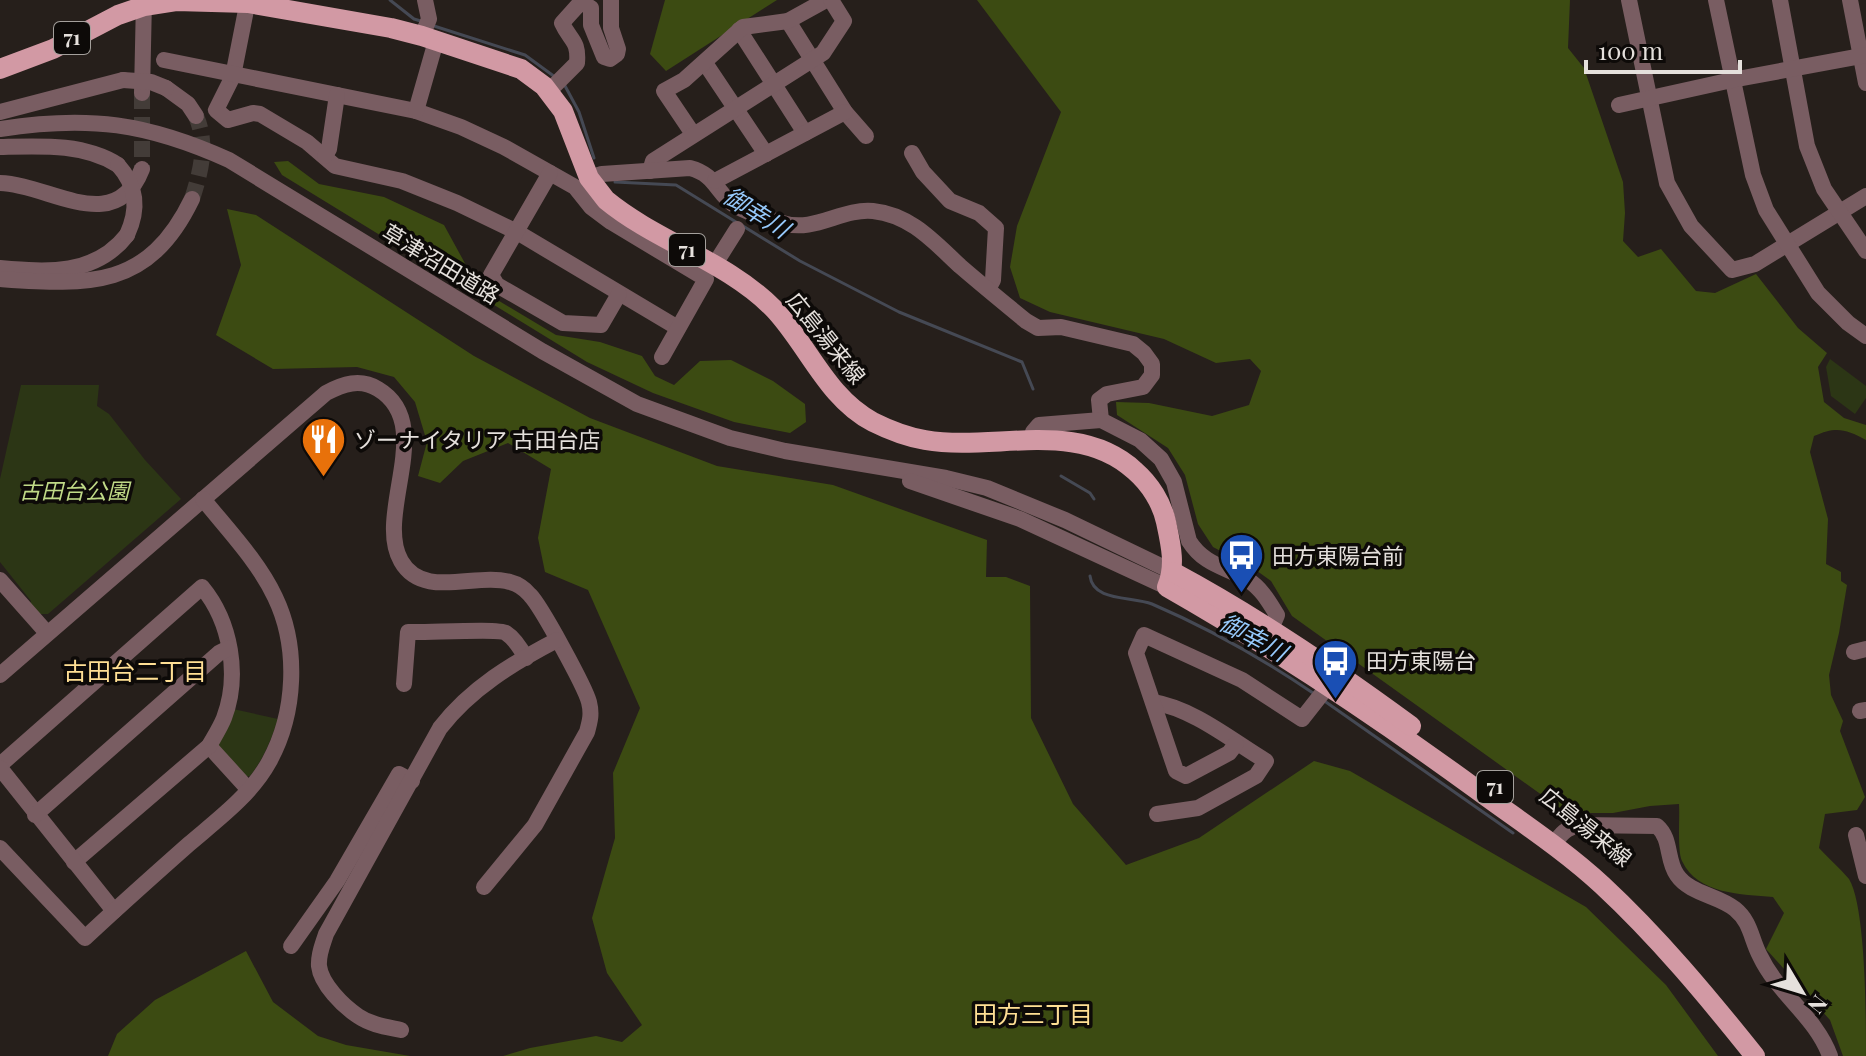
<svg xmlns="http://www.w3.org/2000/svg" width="1866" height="1056" viewBox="0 0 1866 1056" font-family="'Playfair Display','Noto Sans JP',serif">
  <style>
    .green { fill: #2c3615 }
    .forest { fill: #3c4b12 }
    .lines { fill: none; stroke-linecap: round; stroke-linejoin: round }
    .stream { stroke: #454954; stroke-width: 3 }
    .minor-tunnel { stroke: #433c38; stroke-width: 16; stroke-dasharray: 16 8; stroke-linecap: butt }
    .minor { stroke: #795d62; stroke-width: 16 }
    .major { stroke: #d299a4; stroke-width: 20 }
    .minor-bridge { stroke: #795d62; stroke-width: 16 }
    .labels { text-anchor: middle; stroke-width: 7; stroke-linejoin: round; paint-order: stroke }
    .shield { fill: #0d0a08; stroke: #a4a09c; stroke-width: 2 }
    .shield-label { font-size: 20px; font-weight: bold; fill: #e5e0dc }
    .street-label { font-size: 22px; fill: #e5e0dc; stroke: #0d0a08 }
    .poi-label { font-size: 22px; fill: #e5e0dc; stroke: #0d0a08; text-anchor: start }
    .park-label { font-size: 22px; font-style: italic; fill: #c0da87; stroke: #0d0a08 }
    .water-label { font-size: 24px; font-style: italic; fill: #96c9fb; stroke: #0d0a08 }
    .neighbourhood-label { font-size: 24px; fill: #ffdf94; stroke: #0d0a08 }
  </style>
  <rect width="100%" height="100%" fill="#261f1b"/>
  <g class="green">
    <path d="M1830,359l36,27v12l-11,16 -24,-18 -5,-29z"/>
    <path d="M21,385h78l-2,21 12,8 36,46 36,39 -133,115h-9l-9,-10 1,-3 -31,-39v-83z"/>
    <path d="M233,709l45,10c-7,21 -14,39 -28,57l-7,1 -24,-28v-8z"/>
  </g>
  <g class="forest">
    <path d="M665,0h112l-111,71 -16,-17z"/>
    <path d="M977,0h593l-2,48 16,20 39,114 2,31 -2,28 15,16 23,-8 35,42 19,2 41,-19 42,54 29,25 -9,14 6,35 20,16 22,7v15c-20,-11 -30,-14 -52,-4l-4,16 18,67 -2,45 15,8v9l6,4 -8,48 -10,42 2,20 12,26 -3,10 25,66 -8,13 -32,4 -6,34c9,10 21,20 30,31 17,28 17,139 17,177h-23l-13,-36 -64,-71 18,-36 -11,-16c-31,-3 -75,-2 -91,-36 -5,-11 -2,-43 -3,-57l-29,2 -37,7h-46l-275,-197 -21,-35 -18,-13 -40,-21 -15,-23 -13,-49 -17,-27 -51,-33 -1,-13 33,1 63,13 37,-11 12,-34 -11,-12 -34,4 -52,-24 -114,-27 -30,-14 -10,-31 7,-41 44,-114z"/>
    <path d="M288,161l31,23 65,13 60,28 35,64 77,46 44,7 42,14 13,20 19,9 26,-24 31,-1 42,21 32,23 1,18 -16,11 -56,-11 -81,-29 -66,-31 -305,-187 -8,-13z"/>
    <path d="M227,209l29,6 218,141 116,62 127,48 116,19 154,55 -1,37h20l24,9 1,132 42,86 53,61 73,-27 115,-77 36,10 236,136 80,78 52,71h-1215l27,-8 66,-12 26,6 20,-17 -35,-52 -15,-55 23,-80 -2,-65 27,-65 -52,-118 -43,-18 -7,-34 13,-69 -43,-26 -45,18 -23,22 -22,-7 9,-34 -12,-40 -21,-25 -37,-10 -84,2 -57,-34 25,-70z"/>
    <path d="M246,951l27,51 45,34 28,9 64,11h-302l9,-22 38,-34z"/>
  </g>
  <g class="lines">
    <g class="stream">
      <path d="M390,0l24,19 10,3"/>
      <path d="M434,26l91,29 30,22"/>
      <path d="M564,84l15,28 15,46"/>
      <path d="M615,182l61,3 60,37"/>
      <path d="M743,226l57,35 99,51 123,50 11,27"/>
      <path d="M1061,476l29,17 4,6"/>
      <path d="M1090,576c3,26 42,20 62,28 56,24 111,55 161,89"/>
      <path d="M1323,700l190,133"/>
    </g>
    <g class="minor-tunnel">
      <path d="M142,93v76"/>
      <path d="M192,199c9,-28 16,-55 4,-83"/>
    </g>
    <g class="minor">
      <path d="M248,0l-15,76 -17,34 12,10 25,-7 7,1 47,28 28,24 67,15 55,22 60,29 161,96"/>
      <path d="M1629,0l38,183 24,43 41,44 23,-6 111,-68"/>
      <path d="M1716,0l37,175 13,35 52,83 30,30 18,13"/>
      <path d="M1780,0l27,146 17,43 42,62"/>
      <path d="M1850,0l16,83"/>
      <path d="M788,21l57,91 21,24"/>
      <path d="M739,30l66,103"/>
      <path d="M422,36l7,-17 -4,-19"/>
      <path d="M164,60l252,51 45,16 43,20 71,40 16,20 20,15 95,57 -44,78"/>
      <path d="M705,63l61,91"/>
      <path d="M166,88l22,16 8,12"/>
      <path d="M549,91l28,-28c2,-23 -7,-22 -15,-40l19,-21 10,6v17l13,32 6,2 7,-5 1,-5 -7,-21v-28"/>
      <path d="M142,93l2,-93"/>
      <path d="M1619,105l113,-25 134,-25"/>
      <path d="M416,111l20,-70"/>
      <path d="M0,112l123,-32"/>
      <path d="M0,129c89,-14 147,-6 229,31l313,191 95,53 93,34 55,13 161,27 41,10 78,32 108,52"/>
      <path d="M693,134l-29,-43 20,-11 59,-53 45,-6 38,-21"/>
      <path d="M0,147c39,-1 84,-4 118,18"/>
      <path d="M912,153l11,19 27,29 29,12 17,15 -3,52 -5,9"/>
      <path d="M325,156l4,-7 8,-54"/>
      <path d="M650,171l3,-10 170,-108 21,-32 -13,-21"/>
      <path d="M550,173l-59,102 6,10 66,38 38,2 18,-31"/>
      <path d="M589,178l13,-4 88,-6c27,7 26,26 46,38 13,8 32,13 47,17 31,10 59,-15 90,-12 38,4 61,31 87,55 22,19 44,37 66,55l12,7 23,-1 72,17 11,9 8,11v11l-9,12 -36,7 -8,6 2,20"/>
      <path d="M715,181l130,-69"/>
      <path d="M0,183c49,1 115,55 142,-14"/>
      <path d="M720,256l17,-27"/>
      <path d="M0,268c47,4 95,8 127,-33"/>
      <path d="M0,279c88,6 148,11 192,-80"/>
      <path d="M1032,440l1,-8 6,-7 62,-5 39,20 21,19 13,23 15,59c15,24 37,26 59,39 13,8 21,22 29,35l-6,14"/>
      <path d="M910,481l110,38 147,68"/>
      <path d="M0,580l47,53"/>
      <path d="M1854,652l12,-3"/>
      <path d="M0,675l326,-282c17,-9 34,-15 52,-4 59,35 -4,125 23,172 22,39 75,11 109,21 8,2 15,7 20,13 11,11 55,92 59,107 3,12 1,19 -2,30l-52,93 -51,62"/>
      <path d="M404,684l4,-52c17,1 90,-4 98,1 8,5 15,16 20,25"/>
      <path d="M1153,702c41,7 78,38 113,59l-10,15 -58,32 -41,6"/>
      <path d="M1860,711l6,-1"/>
      <path d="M1236,744l-7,9 -43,23 -10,-5 -40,-118 8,-18 98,45 60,39 33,-42"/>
      <path d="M209,746l39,43"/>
      <path d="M0,765l202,-178c29,35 38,89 22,131 -4,10 -10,19 -15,28l-135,116"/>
      <path d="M0,768l114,143"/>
      <path d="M35,815l184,-162 10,-5"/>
      <path d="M1856,835l10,41"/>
      <path d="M1553,846c8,-13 13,-18 27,-21l77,1c15,13 9,34 20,49 13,19 41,20 58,34 16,13 16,30 25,47 18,38 56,61 70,100"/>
      <path d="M0,848l85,90c34,-32 69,-63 104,-94 28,-24 62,-49 80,-82 27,-49 30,-115 6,-165 -17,-36 -47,-67 -72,-98"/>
      <path d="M291,946l46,-65 62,-107 13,7"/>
      <path d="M401,1030c-14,-3 -30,-5 -43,-14 -15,-10 -37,-32 -39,-50 -1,-12 4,-22 7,-32l114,-206c31,-40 73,-65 117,-88"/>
    </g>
    <g class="major">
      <path d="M0,69l53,-20 65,-34 26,-9 32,-5 72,2 143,25 31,8 99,33 23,17 19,25 26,67 17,22c51,42 121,61 168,109 34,36 53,89 99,113 16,8 34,15 52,18 69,12 153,-22 210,31 15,13 27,32 31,51 5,23 10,44 1,65 107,61 209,129 309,202 42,31 87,60 126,96 56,52 105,111 153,171"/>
      <path d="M1173,572c84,45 162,98 238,154"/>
    </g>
    <g class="minor-bridge">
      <path d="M123,80l28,2 15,6"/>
      <path d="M118,165c19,21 21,44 9,70"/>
    </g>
  </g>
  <defs>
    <symbol id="restaurant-pin" viewBox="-11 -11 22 30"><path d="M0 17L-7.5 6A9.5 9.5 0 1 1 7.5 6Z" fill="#e8710a" stroke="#0d0a08"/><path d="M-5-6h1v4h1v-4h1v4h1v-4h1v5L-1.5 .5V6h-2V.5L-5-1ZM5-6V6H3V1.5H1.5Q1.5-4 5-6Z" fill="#fff"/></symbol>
    <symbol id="bus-pin" viewBox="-11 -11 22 30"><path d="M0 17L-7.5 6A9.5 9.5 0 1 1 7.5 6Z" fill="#1a4fb4" stroke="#0d0a08"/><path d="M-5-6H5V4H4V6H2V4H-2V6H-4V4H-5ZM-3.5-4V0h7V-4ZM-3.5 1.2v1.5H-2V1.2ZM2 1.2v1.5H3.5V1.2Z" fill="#fff"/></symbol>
  </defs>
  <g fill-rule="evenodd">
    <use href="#restaurant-pin" x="298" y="414" width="51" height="69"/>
    <use href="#bus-pin" x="1216" y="530" width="51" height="69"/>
    <use href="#bus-pin" x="1310" y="636" width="51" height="69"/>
  </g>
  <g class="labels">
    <g class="shield">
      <rect x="54" y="22" width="36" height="32" rx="6"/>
      <rect x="669" y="234" width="36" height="32" rx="6"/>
      <rect x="1477" y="771" width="36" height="32" rx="6"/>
    </g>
    <g class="shield-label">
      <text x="72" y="45">71</text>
      <text x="687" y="257">71</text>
      <text x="1495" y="794">71</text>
    </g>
    <g class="street-label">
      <text transform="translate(441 264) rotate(31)" y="8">草津沼田道路</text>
      <text transform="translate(826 338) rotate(51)" y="8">広島湯来線</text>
      <text transform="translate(1586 827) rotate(39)" y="8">広島湯来線</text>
    </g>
    <g class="poi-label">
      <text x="354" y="448">ゾーナイタリア 古田台店</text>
      <text x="1272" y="564">田方東陽台前</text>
      <text x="1366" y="669">田方東陽台</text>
    </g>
    <g class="park-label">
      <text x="74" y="499">古田台公園</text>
    </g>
    <g class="water-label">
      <text transform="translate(756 213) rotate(32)" y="8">御幸川</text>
      <text transform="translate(1253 638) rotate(28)" y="8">御幸川</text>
    </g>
    <g class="neighbourhood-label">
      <text x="135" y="680">古田台二丁目</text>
      <text x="1033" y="1023">田方三丁目</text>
    </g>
  </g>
  <g transform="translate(1802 992) rotate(128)" stroke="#0d0a08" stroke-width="6" paint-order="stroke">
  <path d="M0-6L14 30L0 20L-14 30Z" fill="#e5e0dc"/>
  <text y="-12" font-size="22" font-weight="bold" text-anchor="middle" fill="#e5e0dc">N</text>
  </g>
  <path d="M1586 60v12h154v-12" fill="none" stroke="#e5e0dc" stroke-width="4"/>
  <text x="1598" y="60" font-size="24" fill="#e5e0dc" stroke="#0d0a08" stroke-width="6" paint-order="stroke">100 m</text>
</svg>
